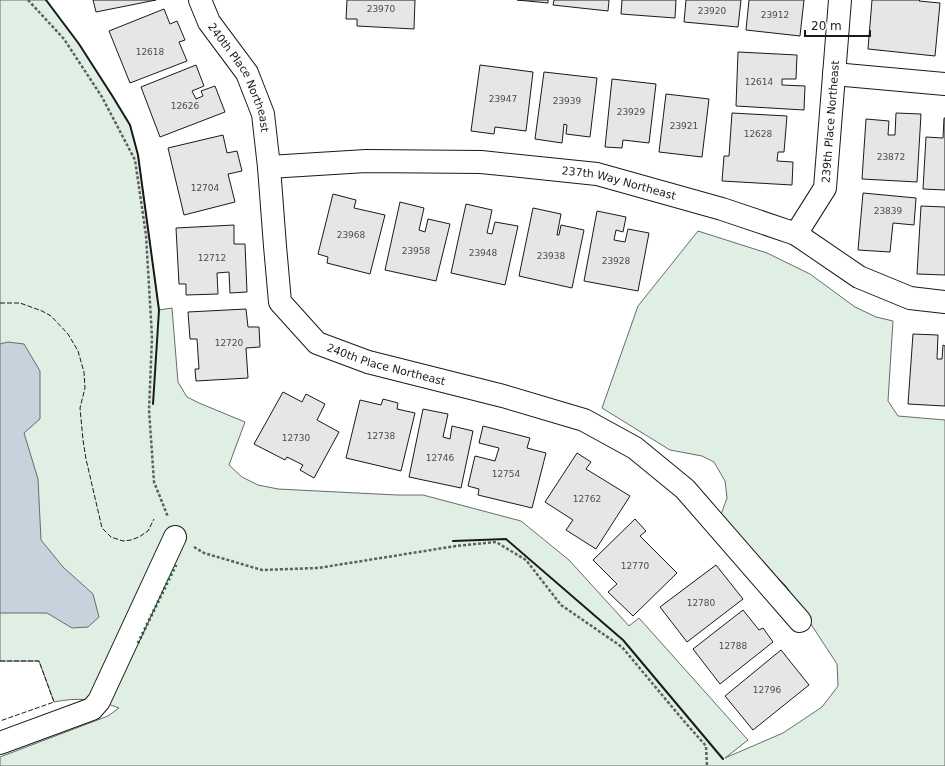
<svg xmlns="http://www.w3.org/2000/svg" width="945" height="766" viewBox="0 0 945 766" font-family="'DejaVu Sans',sans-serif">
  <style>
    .green { fill: #e0efe3; stroke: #6a6a6a }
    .water { fill: #c6d2dc; stroke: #6a6a6a }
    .building { fill: #e6e6e6; stroke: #1a1a1a }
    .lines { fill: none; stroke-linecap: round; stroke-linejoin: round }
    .minor-casing { stroke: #1a1a1a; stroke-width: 24 }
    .path { stroke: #5f5f5f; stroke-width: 2.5; stroke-dasharray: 3 2; stroke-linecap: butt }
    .minor { stroke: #fff; stroke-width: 22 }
    .hedge { stroke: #2b5a34; stroke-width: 3; stroke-dasharray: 2 3; stroke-linecap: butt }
    .fence { stroke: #1a1a1a; stroke-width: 1; stroke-dasharray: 5 2; stroke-linecap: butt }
    .wall { stroke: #1a1a1a; stroke-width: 2 }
    .labels { text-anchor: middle; stroke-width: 3; stroke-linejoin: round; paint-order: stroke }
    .number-label { font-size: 9px; fill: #4d4d4d }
    .street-label { font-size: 11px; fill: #1a1a1a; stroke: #fff }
  </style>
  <rect width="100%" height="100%" fill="#fff"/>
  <path class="green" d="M0,0h46l33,44 34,53 17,28 8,30 21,155 13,-2 6,74 9,15 12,6 46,19 -16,43 13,12 16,8 20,4 119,6h26l98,26 48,39 60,66 10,-8 109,122 -23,18 58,-25 39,-26 16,-21 -1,-22 -51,-78 -67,-66 8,-22 -2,-17 -11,-19 -12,-6 -32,-6 -68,-42 36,-102 60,-75 69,22 43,21 45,33 21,10 17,4 -5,80 10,15 47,4v346h-945v-9l108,-41 11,-8c-23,-9 -41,-11 -65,-6l-15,-41h-39z"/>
  <path class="water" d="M8,342l16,2 16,27v48l-16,14 14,46 3,61 22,27 30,27 6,23 -11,10 -16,1 -25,-15h-47v-269z"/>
  <g class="building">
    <path d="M93,0h63l-60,12z"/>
    <path d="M347,0h68l-1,29 -57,-3v-7h-11z"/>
    <path d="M517,0h31v3z"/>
    <path d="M554,0h55l-1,11 -55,-6z"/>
    <path d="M622,0h54l-1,18 -54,-4z"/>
    <path d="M686,0h55l-3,27 -54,-5z"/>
    <path d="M749,0h55l-4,36 -54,-6z"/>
    <path d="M872,0h48l-1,1 21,2 -5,53 -67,-7z"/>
    <path d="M164,9l6,15 7,-3 8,19 -6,2 8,19 -57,22 -21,-52z"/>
    <path d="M738,52l59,3 -1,24h-14v6l23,1 -1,24 -68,-4z"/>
    <path d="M196,65l8,21 -12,5 4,8 7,-3 -2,-5 14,-5 10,26 -65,25 -19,-50z"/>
    <path d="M480,65l53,7 -7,59 -31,-4 -1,7 -23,-3z"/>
    <path d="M544,72l53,6 -7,59 -24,-3 1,-9 -3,-1 -2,19 -27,-4z"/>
    <path d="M612,79l44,5 -7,59 -26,-3 -1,8 -17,-1z"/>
    <path d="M666,94l43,5 -7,58 -43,-5z"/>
    <path d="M732,113l55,3 -3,36h-6l-1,9 16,1 -1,23 -70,-4 2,-25h5z"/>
    <path d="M896,113l25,1 -4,68 -55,-3 4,-60 23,2 -1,14h7z"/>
    <path d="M944,118h1v72l-22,-1 3,-52 17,1z"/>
    <path d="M223,135l4,18 10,-2 5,20 -14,3 7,28 -51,13 -16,-67z"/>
    <path d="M863,193l53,5 -2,27 -21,-2 -3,29 -32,-2z"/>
    <path d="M333,194l23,6 -2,8 31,7 -15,59 -43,-11 1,-6 -10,-3z"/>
    <path d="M400,202l24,6 -5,22 6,2 3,-13 22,5 -14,57 -51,-11z"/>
    <path d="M466,204l26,6 -5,23 5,1 3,-12 23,4 -13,59 -54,-12z"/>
    <path d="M921,206l24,1v68l-28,-1z"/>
    <path d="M533,208l28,6 -4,21h2l2,-10 23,5 -12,58 -53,-12z"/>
    <path d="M597,211l29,6 -3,15 -7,-2 -2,10 11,2 3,-13 21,4 -11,58 -54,-10z"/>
    <path d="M234,225v19h11l2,48 -17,1 -1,-21 -12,1 1,21 -32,1v-11h-7l-3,-56z"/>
    <path d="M246,309l2,18h11l1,20 -14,1 2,30 -52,3 -1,-12h4l-2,-30h-7l-2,-27z"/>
    <path d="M913,334l25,1 -1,24h5l1,-14 2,1v60l-37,-2z"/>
    <path d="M283,392l19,10 4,-8 19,10 -8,16 22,12 -25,46 -14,-8 3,-5 -16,-8 -2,3 -31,-16z"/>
    <path d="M383,399l15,4 -1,6 18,4 -14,58 -55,-13 14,-58 21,5z"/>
    <path d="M423,409l25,5 -5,23 7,2 2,-13 21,5 -12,57 -52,-11z"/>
    <path d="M483,426l47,12 -3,10 19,5 -14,55 -54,-13 1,-6 -11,-3 7,-30 20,5 4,-13 -20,-5z"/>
    <path d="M577,453l14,9 -5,7 44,27 -34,53 -30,-19 7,-10 -28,-18z"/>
    <path d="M635,519l11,12 -6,5 37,37 -44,43 -25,-24 9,-8 -24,-24z"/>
    <path d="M716,565l27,34 -56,43 -27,-35z"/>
    <path d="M743,610l16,20 4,-2 10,14 -53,42 -27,-35z"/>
    <path d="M781,650l28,35 -56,45 -28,-34z"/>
  </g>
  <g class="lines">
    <defs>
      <g id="minor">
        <path id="s1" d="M200,0l9,22 38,51 16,41 6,53 6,79 5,56 37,41 51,19 135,34 81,24 51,28 50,41 115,132"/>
        <path d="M834,74l111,10"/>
        <path id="s2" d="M269,167l97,-6 115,1 116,12 125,35 74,25 63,43 51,21 35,4"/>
        <path id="s3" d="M796,234l29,-46 15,-188"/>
        <path d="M0,743l92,-34 7,-8 76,-164"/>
      </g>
    </defs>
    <use href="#minor" class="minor-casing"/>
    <g class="path">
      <path d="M28,0l36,39 38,58 33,63 11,75 6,102 -3,73 5,72 14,35"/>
      <path d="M194,547l10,6 58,17 56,-2 138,-22 40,-4 30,18 35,45 61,42 61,73 23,26 1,20"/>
    </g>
    <use href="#minor" class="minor"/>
    <path class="hedge" d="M138,643l38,-78"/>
    <g class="fence">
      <path d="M0,303h20l22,8 9,5 17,18 10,17 6,21 1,16 -5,20 3,32 3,19 16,69 9,9 12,4 8,-1 8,-3 9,-6 6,-12"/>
      <path d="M0,661h39l15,41 -54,19"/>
    </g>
    <g class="wall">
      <path d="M46,0l33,44 34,53 17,28 8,30 21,155 -6,94"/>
      <path d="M453,541l53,-2 117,101 100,119"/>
    </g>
  </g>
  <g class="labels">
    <g class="number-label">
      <text x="381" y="12">23970</text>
      <text x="712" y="14">23920</text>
      <text x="775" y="18">23912</text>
      <text x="150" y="55">12618</text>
      <text x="759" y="85">12614</text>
      <text x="503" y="102">23947</text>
      <text x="567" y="104">23939</text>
      <text x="185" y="109">12626</text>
      <text x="631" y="115">23929</text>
      <text x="684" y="129">23921</text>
      <text x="758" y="137">12628</text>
      <text x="891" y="160">23872</text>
      <text x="205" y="191">12704</text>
      <text x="888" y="214">23839</text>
      <text x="351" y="238">23968</text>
      <text x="416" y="254">23958</text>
      <text x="483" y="256">23948</text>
      <text x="551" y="259">23938</text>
      <text x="212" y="261">12712</text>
      <text x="616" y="264">23928</text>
      <text x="229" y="346">12720</text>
      <text x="381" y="439">12738</text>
      <text x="296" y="441">12730</text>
      <text x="440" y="461">12746</text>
      <text x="506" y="477">12754</text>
      <text x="587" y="502">12762</text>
      <text x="635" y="569">12770</text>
      <text x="701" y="606">12780</text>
      <text x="733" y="649">12788</text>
      <text x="767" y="693">12796</text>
    </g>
    <g class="street-label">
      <text dy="4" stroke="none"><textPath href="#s1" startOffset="88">240th Place Northeast</textPath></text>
      <text dy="4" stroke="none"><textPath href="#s3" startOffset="121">239th Place Northeast</textPath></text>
      <text dy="4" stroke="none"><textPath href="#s2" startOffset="352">237th Way Northeast</textPath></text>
      <text dy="4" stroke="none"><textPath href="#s1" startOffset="448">240th Place Northeast</textPath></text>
    </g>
  </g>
  <path d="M805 30v6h65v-6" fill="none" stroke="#1a1a1a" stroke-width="2"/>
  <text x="811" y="30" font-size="12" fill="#1a1a1a" stroke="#ffffff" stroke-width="3" paint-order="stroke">20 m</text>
</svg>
